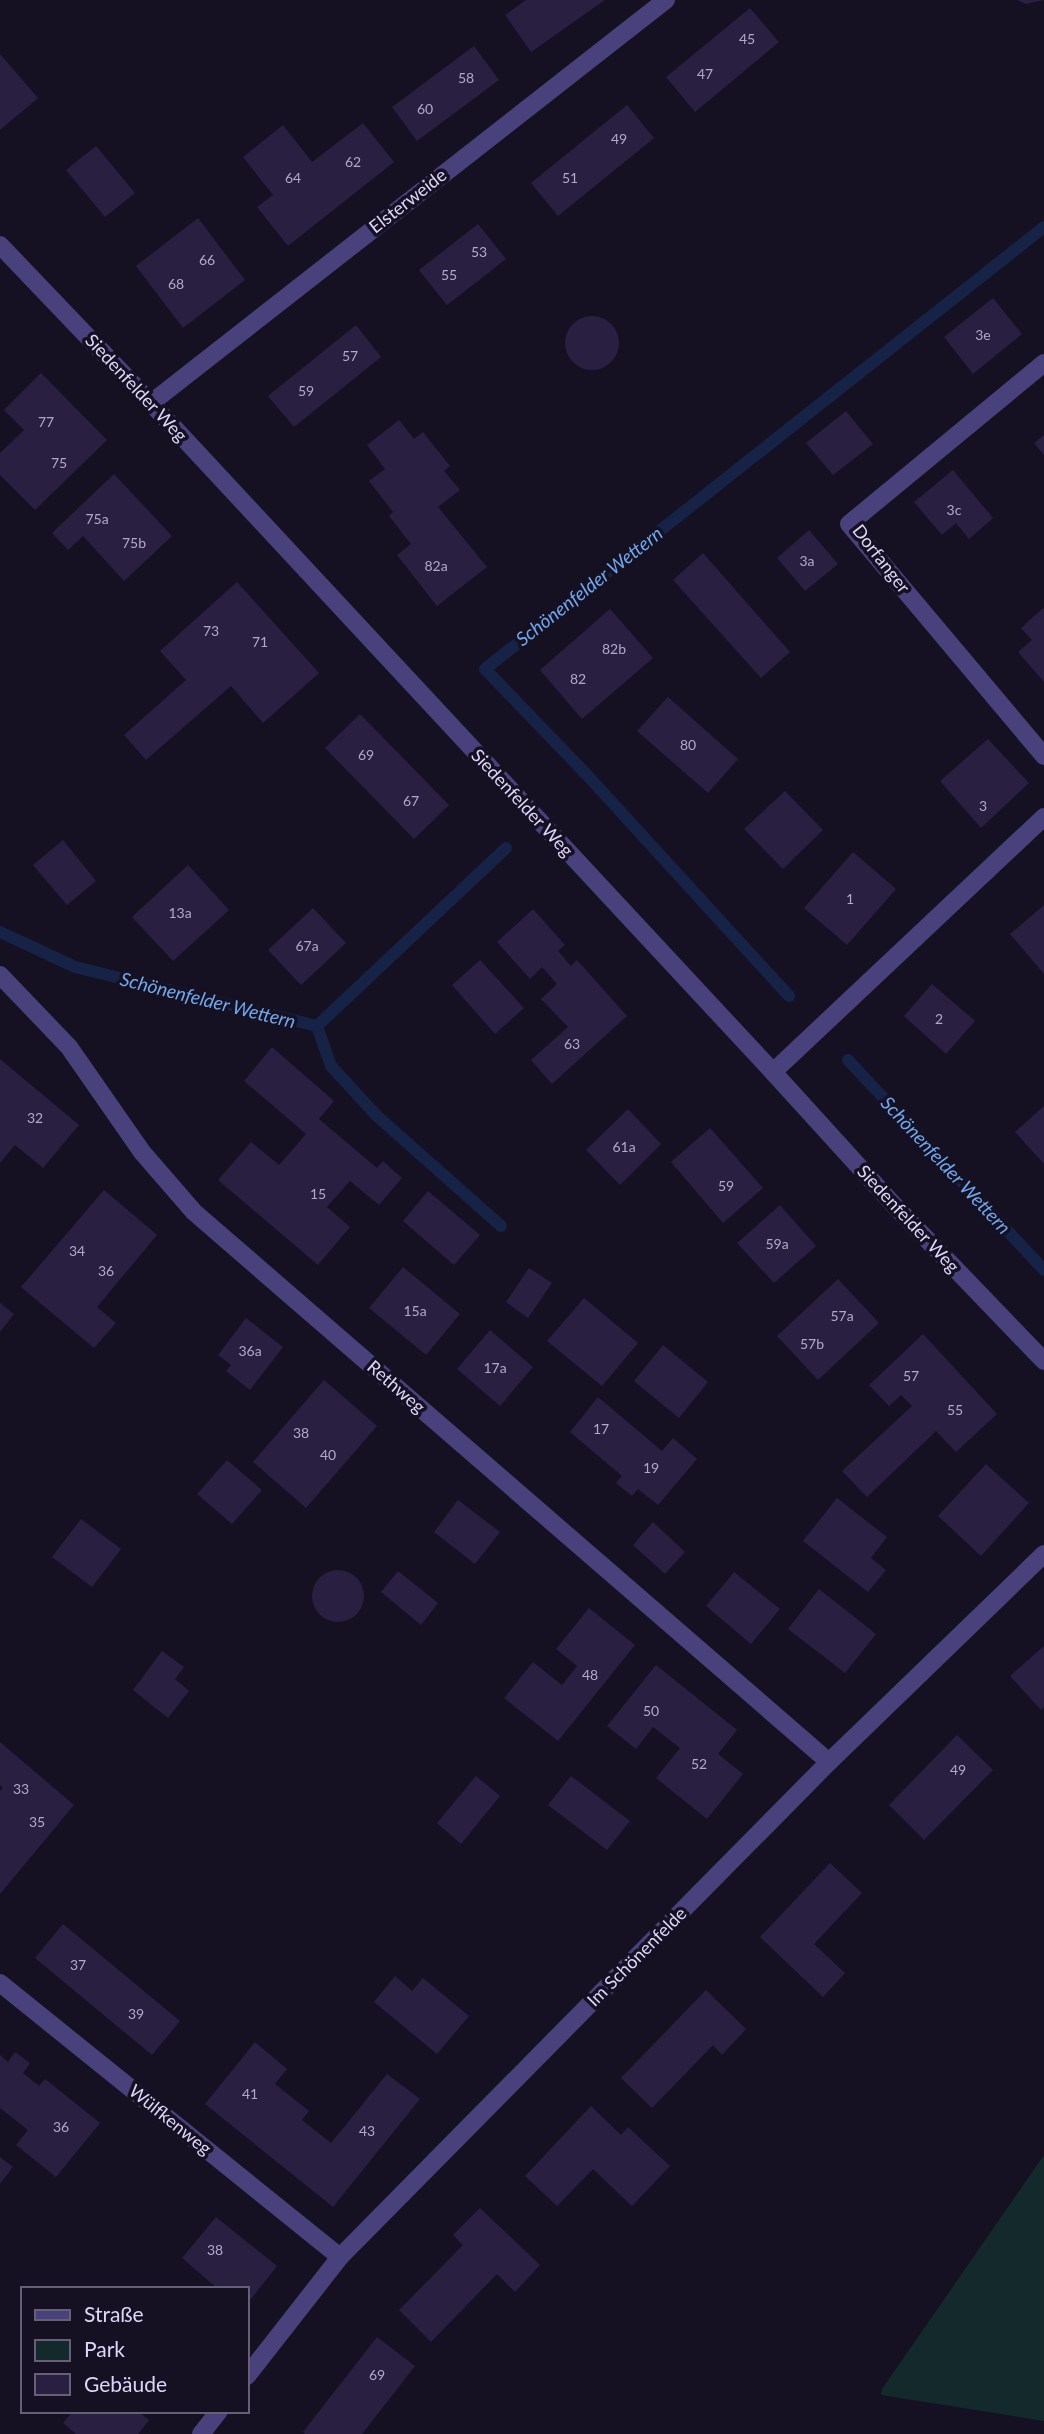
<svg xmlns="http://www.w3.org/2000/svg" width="1044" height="2434" viewBox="0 0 1044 2434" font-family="Lato,sans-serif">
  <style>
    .green { fill: #14292b }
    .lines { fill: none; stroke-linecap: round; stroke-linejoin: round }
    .stream { stroke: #162346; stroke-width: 12 }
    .building { fill: #291f40 }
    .minor { stroke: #49417b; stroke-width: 18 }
    .labels { text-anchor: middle; stroke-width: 7; stroke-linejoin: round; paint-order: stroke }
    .number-label { font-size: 14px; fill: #b1a8cc }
    .street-label { font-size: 18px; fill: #ded6fa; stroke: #151122 }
    .water-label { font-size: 19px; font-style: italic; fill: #71a7ee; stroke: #151122 }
  </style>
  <rect width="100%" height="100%" fill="#151122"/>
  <path class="green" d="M1044,2155v266l-163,-26 1,-6z"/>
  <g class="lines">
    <g class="stream">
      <path d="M0,932l75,35 242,59 14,40 45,49 125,111"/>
      <path d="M789,996l-202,-221 -102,-106 559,-442"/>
      <path d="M317,1026l189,-178"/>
      <path d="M848,1060l196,210"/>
    </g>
  </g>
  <g class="building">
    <path d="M526,0h79l-74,52 -26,-37z"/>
    <path d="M1017,0h27l-18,4z"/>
    <path d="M750,8l29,34 -84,70 -29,-35z"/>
    <path d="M474,46l25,34 -82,61 -25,-34z"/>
    <path d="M0,54l38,44 -38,32z"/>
    <path d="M627,105l27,33 -96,78 -27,-33z"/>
    <path d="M363,123l31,39 -106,84 -31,-39 16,-12 -30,-38 40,-32 29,37z"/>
    <path d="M96,146l39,47 -30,24 -39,-47z"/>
    <path d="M198,218l47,62 -62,48 -47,-62z"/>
    <path d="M478,224l28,35 -59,46 -28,-35z"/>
    <path d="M993,298l29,36 -49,40 -29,-37z"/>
    <circle cx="592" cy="343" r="27"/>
    <path d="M356,325l25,32 -87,70 -26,-31z"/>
    <path d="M41,373l66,67 -72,70 -35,-35v-22l24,-23 -20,-20z"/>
    <path d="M846,411l27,33 -40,31 -27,-32z"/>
    <path d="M399,420l15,19 9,-7 27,34 -6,5 16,19 -22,17 49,60 -50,39 -40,-51 14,-11 -22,-28 4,-4 -24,-31 16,-12 -18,-24z"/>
    <path d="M1044,435v20l-10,-12z"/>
    <path d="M953,470l40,48 -24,21 -13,-16 -14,12 -28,-33z"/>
    <path d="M114,474l58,62 -48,45 -41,-45 -15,14 -16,-17z"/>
    <path d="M809,530l29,34 -33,27 -28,-33z"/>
    <path d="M703,553l87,99 -29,26 -88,-98z"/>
    <path d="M237,582l82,91 -56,50 -32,-37 -85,74 -22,-25 62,-55 -26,-29z"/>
    <path d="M1043,608l1,2v72l-26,-30 14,-12 -11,-12z"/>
    <path d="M610,609l43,49 -71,61 -42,-49z"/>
    <path d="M668,697l70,62 -30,34 -71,-62z"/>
    <path d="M360,714l89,91 -35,34 -89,-91z"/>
    <path d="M988,739l41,44 -48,45 -41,-47z"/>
    <path d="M785,791l38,39 -40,39 -39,-40z"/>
    <path d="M63,840l33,41 -29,24 -34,-40z"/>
    <path d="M853,852l43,37 -49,56 -43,-37z"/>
    <path d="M188,865l41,45 -56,51 -41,-44z"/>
    <path d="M1044,905v69l-34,-40z"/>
    <path d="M313,908l33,35 -45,42 -33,-35z"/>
    <path d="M533,909l32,36 -7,6 13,15 6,-6 50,56 -75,68 -21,-24 37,-33 -27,-28 16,-15 -15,-17 -12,12 -33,-37z"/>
    <path d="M480,960l44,48 -29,26 -43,-49z"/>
    <path d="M932,984l43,37 -29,33 -42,-38z"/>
    <path d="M272,1047l62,54 -15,18 58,49 6,-7 19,17 -23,27 -29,-24 -23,26 23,20 -32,38 -100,-85 33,-38 28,23 27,-31 -62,-53z"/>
    <path d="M0,1059l79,66 -36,43 -28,-23 -15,18z"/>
    <path d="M1044,1106v58l-29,-32z"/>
    <path d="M628,1109l33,35 -41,41 -34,-35z"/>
    <path d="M710,1128l53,60 -40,35 -52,-61z"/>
    <path d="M104,1190l53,45 -60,72 19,16 -22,25 -73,-61z"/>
    <path d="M428,1191l52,44 -26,30 -51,-44z"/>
    <path d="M780,1205l36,41 -42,37 -37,-40z"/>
    <path d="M403,1267l57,47 -34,41 -57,-47z"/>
    <path d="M529,1268l23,15 -24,35 -22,-16z"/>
    <path d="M838,1279l41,44 -61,57 -41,-44z"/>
    <path d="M584,1298l54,45 -36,43 -55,-45z"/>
    <path d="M0,1303l14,11 -14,18z"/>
    <path d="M246,1318l37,29 -33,43 -24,-19 5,-6 -13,-10z"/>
    <path d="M490,1330l43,37 -33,39 -43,-37z"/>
    <path d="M923,1334l74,80 -41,38 -20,-21 -69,66 -25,-26 70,-65 -11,-11 -12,11 -20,-21z"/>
    <path d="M663,1345l45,37 -29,36 -45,-37z"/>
    <path d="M324,1380l53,46 -71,82 -53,-46z"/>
    <path d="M598,1397l64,54 11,-13 24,21 -39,46 -20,-16 -6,7 -16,-13 6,-7 -52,-44z"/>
    <path d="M227,1460l35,30 -30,34 -35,-30z"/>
    <path d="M986,1464l43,39 -48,53 -43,-40z"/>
    <path d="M837,1498l50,39 -16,21 15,12 -18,22 -65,-51z"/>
    <path d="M458,1500l42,32 -25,32 -41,-32z"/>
    <path d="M81,1519l40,30 -29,38 -40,-30z"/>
    <path d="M653,1522l32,30 -20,22 -32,-29z"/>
    <circle cx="338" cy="1596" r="26"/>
    <path d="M398,1571l40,32 -17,22 -40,-33z"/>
    <path d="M734,1572l46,37 -29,35 -45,-38z"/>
    <path d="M819,1589l57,45 -31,39 -57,-44z"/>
    <path d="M589,1608l46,37 -77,96 -54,-43 29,-36 29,23 15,-19 -21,-17z"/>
    <path d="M1044,1646v61l-3,3 -31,-34z"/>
    <path d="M162,1651l22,16 -9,12 14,12 -21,27 -35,-28z"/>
    <path d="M656,1665l81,65 -19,24 25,20 -36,45 -51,-41 24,-30 -27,-21 -17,22 -29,-23z"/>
    <path d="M957,1735l36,35 -69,70 -35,-35z"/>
    <path d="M0,1742l74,63 -74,89v-103l3,-3 -3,-3z"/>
    <path d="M476,1776l24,20 -39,48 -24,-21z"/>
    <path d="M571,1776l59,45 -23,29 -59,-45z"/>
    <path d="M830,1863l32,30 -48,51 31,29 -22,24 -63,-60z"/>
    <path d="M63,1924l117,97 -28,34 -117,-97z"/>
    <path d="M395,1976l17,15 11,-13 46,38 -32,38 -63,-52z"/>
    <path d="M706,1990l40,39 -24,26 -9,-10 -61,63 -31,-30z"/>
    <path d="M255,2042l32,27 -12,15 34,27 -7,9 29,23 56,-69 33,25 -87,108 -128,-103z"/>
    <path d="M15,2052l15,11 -7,10 16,13 6,-7 55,44 -44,54 -40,-32 12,-15 -28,-22v-53l8,7z"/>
    <path d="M591,2106l30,29 7,-8 42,39 -38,40 -39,-37 -36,37 -32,-30z"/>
    <path d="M0,2157l13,10 -13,17z"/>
    <path d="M480,2208l60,57 -25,27 -18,-18 -66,68 -32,-32 64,-65 -10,-10z"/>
    <path d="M216,2217l61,49 -30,38v-15h-29l-36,-31z"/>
    <path d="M377,2337l38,29 -53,68h-57l-2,-2z"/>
    <path d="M73,2411h65l11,9 -11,14h-62l-13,-11z"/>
  </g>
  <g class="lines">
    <g class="minor">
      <path d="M0,245l151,158 622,669 120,132 151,157"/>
      <path d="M1044,363l-195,161 195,232"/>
      <path d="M151,403l515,-403"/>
      <path d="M0,975l69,72 73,105 52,60 635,550"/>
      <path d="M773,1072l271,-255"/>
      <path d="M0,1983l340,274"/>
      <path d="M247,2376l93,-119 489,-495 215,-208"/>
      <path d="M201,2434l18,-23"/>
    </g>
  </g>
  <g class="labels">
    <g class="number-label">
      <text x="747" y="44">45</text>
      <text x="705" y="79">47</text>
      <text x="466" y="83">58</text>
      <text x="425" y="114">60</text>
      <text x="619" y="144">49</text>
      <text x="353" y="167">62</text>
      <text x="293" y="183">64</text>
      <text x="570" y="183">51</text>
      <text x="479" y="257">53</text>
      <text x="207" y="265">66</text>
      <text x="449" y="280">55</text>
      <text x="176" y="289">68</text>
      <text x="983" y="340">3e</text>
      <text x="350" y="361">57</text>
      <text x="306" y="396">59</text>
      <text x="46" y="427">77</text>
      <text x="59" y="468">75</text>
      <text x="954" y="515">3c</text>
      <text x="97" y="524">75a</text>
      <text x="134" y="548">75b</text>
      <text x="807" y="566">3a</text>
      <text x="436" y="571">82a</text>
      <text x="211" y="636">73</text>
      <text x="260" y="647">71</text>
      <text x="614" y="654">82b</text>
      <text x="578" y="684">82</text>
      <text x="688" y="750">80</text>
      <text x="366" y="760">69</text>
      <text x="411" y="806">67</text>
      <text x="983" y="811">3</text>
      <text x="850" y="904">1</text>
      <text x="180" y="918">13a</text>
      <text x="307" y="951">67a</text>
      <text x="939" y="1024">2</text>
      <text x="572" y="1049">63</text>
      <text x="35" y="1123">32</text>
      <text x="624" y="1152">61a</text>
      <text x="726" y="1191">59</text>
      <text x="318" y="1199">15</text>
      <text x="777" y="1249">59a</text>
      <text x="77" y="1256">34</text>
      <text x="106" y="1276">36</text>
      <text x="415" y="1316">15a</text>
      <text x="842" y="1321">57a</text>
      <text x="812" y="1349">57b</text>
      <text x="250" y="1356">36a</text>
      <text x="495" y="1373">17a</text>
      <text x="911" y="1381">57</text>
      <text x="955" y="1415">55</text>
      <text x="601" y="1434">17</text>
      <text x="301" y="1438">38</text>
      <text x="328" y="1460">40</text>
      <text x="651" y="1473">19</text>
      <text x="590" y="1680">48</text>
      <text x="651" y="1716">50</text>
      <text x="699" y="1769">52</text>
      <text x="958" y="1775">49</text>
      <text x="21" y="1794">33</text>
      <text x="37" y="1827">35</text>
      <text x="78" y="1970">37</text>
      <text x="136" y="2019">39</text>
      <text x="250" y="2099">41</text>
      <text x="61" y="2132">36</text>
      <text x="367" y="2136">43</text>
      <text x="215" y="2255">38</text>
      <text x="377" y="2380">69</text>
    </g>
    <g class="street-label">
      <text transform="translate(408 201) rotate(-38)" y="6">Elsterweide</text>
      <text transform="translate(136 388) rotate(47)" y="6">Siedenfelder Weg</text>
      <text transform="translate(881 559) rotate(52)" y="6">Dorfanger</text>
      <text transform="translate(522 803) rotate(47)" y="6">Siedenfelder Weg</text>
      <text transform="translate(908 1219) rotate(47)" y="6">Siedenfelder Weg</text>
      <text transform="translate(396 1387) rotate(41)" y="6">Rethweg</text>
      <text transform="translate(637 1957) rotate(-45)" y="6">Im Schönenfelde</text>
      <text transform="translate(170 2120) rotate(39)" y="6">Wülfkenweg</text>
    </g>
    <g class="water-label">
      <text transform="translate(589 586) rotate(-38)" y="7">Schönenfelder Wettern</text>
      <text transform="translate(208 1000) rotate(14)" y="7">Schönenfelder Wettern</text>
      <text transform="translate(946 1165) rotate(47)" y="7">Schönenfelder Wettern</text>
    </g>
  </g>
  <rect x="21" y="2287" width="228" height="126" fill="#151122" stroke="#656078" stroke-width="2"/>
  <rect x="35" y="2310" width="35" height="10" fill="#49417b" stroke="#656078" stroke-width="2"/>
  <text x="84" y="2322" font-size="21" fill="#ded6fa">Straße</text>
  <rect x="35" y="2340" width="35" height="21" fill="#14292b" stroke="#656078" stroke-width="2"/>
  <text x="84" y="2357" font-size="21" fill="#ded6fa">Park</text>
  <rect x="35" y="2374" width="35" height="21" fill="#291f40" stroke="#656078" stroke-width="2"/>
  <text x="84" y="2392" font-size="21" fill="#ded6fa">Gebäude</text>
</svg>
